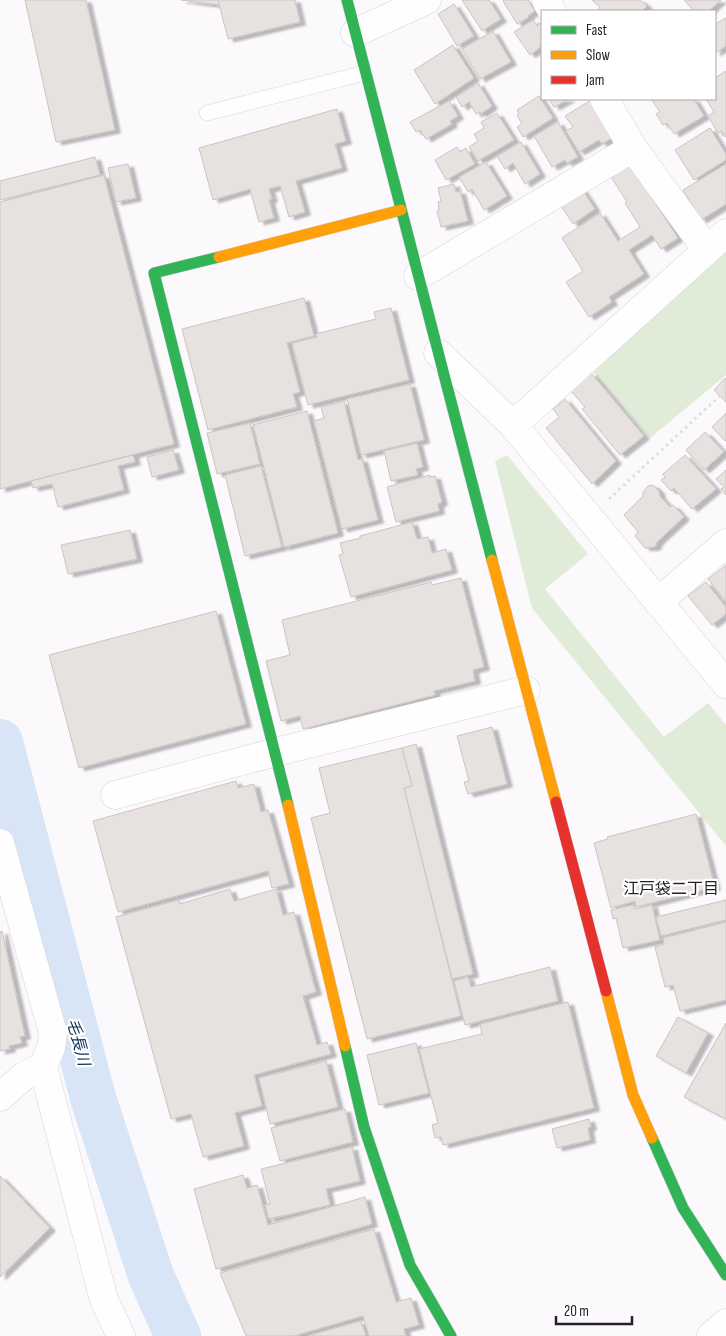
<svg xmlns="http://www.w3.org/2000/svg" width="726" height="1336" viewBox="0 0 726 1336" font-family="'Sofia Sans Condensed','Noto Sans JP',sans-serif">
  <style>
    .green { fill: #e0ecd7 }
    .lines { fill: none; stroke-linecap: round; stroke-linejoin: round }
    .river { stroke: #d7e5f6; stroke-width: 46 }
    .building { fill: #e7e1df; stroke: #cac4c2; filter: url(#shadow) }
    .lane-casing { stroke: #d9d4da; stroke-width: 16 }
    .street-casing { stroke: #d9d4da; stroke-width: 29 }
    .fast-casing { stroke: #d9d4da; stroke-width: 12 }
    .slow-casing { stroke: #d9d4da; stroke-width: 12 }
    .jam-casing { stroke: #d9d4da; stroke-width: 12 }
    .path { stroke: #dedede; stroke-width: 3; stroke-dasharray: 2.5 4; stroke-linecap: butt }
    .lane { stroke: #fefeff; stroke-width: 15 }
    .street { stroke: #fefeff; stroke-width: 28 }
    .fast { stroke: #30b455; stroke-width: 11 }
    .slow { stroke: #ff9f0a; stroke-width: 11 }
    .jam { stroke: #e5322d; stroke-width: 11 }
    .labels { text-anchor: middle; stroke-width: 4.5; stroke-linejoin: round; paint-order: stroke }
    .neighbourhood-label { font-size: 16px; fill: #272029; stroke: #fff }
    .water-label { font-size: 16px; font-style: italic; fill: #072d52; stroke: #fff }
  </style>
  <defs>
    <filter id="shadow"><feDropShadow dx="5.5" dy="3" stdDeviation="1" flood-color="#0004"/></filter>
  </defs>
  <rect width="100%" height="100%" fill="#fbf9fc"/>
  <g class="green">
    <path d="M726,248v127l-76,63 -60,-69z"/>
    <path d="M507,455l81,99 -43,35 119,148 44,-34 18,22v121l-194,-238 -37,-147z"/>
  </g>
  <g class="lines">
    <path class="river" d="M0,742l93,356 58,178 27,60"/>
  </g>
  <g class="building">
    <path d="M25,0h61l29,130 -59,12z"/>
    <path d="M181,0h37l2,5z"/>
    <path d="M218,0h77l5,22 -72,17z"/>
    <path d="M462,0h27l12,19 -19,12z"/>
    <path d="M504,0h24l7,11 -7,5 1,1 -12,7 -14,-23z"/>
    <path d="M592,0h48l7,6 -5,5h-42l-2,-1 2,-3z"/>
    <path d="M684,0h37l-12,11h-15z"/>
    <path d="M454,4l20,32 -17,10 -19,-32z"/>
    <path d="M726,18v28l-11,7v-29z"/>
    <path d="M533,20l4,6 5,-4v24l-12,9 -16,-23z"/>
    <path d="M493,31l18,31 -31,17 -18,-30z"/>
    <path d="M453,45l21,33 -39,26 -21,-34z"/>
    <path d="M726,71v66l-4,-6 -4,2 -10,-17 6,-4 -8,-13h9v-21z"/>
    <path d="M478,83l14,23 -11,8 -1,-2 -4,2 -7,-12 -7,5 -6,-10z"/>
    <path d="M539,96l14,22 -30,19 -6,-10 5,-3 -5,-9 2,-2 -2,-3z"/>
    <path d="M549,99h20l-15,8z"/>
    <path d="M593,99l19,39 -10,6 -3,-4 -20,12 -13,-21 7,-4 -8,-11z"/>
    <path d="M654,99h40l10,17 -30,18 -7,-11 -4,2 -7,-11 4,-2 -8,-12z"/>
    <path d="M449,101l9,15 -8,5 2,3 -26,15 -6,-9 -4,2 -6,-10z"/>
    <path d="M337,109l9,32 -11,3 7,24 -46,13 9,31 -16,5 -9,-31 -11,3 3,10 -3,1 5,18 -15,4 -9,-33 -37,11 -14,-52z"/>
    <path d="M497,113l17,27 -36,21 -9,-14 9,-6 -4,-7 10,-6 -3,-6z"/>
    <path d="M558,122l20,35 -11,6 -2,-3 -13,7 -18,-31z"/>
    <path d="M710,128l16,26v6l-32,20 -19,-30z"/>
    <path d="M521,142l19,32 -15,10 -12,-21 -8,6 -8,-13z"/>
    <path d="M457,147l3,5 6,-4 9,16 -29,16 -11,-20z"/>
    <path d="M95,157l5,18 -100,25v-19z"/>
    <path d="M486,162l21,34 -23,14 -12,-21 -4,3 -9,-15z"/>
    <path d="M629,163l49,75 -17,11 -9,-14 -23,15 15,24 -35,23 3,5 -23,15 -23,-35 17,-11 -21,-33 38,-25 18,28 22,-14 -15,-24 2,-1 -16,-25 13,-8z"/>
    <path d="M128,164l8,34 -20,4 -8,-34z"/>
    <path d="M726,164v40l-25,16 -18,-30z"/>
    <path d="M104,175l70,269 -174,45v-287z"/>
    <path d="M454,184l2,8 4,-1 8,30 -27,6 -4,-16 2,-1 -1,-8 3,-1 -3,-13z"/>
    <path d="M581,188l14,21 -22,15 -14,-21z"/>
    <path d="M304,298l10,38 -27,7 13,49 -7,2 4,13 -89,23 -26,-101z"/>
    <path d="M391,308l18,72 -101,25 -16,-62 25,-6 -1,-3 60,-15 -2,-7z"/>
    <path d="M591,373l53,63 -24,19 -38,-46 3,-2 -15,-17z"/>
    <path d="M725,378l1,1v23l-12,-12z"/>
    <path d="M410,384l14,56 -63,15 -14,-56z"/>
    <path d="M565,399l51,62 -24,23 -46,-56 13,-11 -6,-8z"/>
    <path d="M344,401l14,59 4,-1 16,61 -36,9 -28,-108 10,-3 -3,-11z"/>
    <path d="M307,411l31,122 -54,14 -31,-122z"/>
    <path d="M726,413v27l-1,1 -13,-14z"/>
    <path d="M250,423l10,41 -43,10 -10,-41z"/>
    <path d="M705,432l19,20 -20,18 -18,-20z"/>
    <path d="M417,443l6,24 -7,2 2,6 -27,6 -7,-30z"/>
    <path d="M173,450l6,20 -27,7 -5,-20z"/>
    <path d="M133,455l2,7 -17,4 6,24 -66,17 -6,-23 -19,4 -2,-7z"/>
    <path d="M685,455l31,34 -24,20 -18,-21 -3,3 -10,-11 4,-3 -2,-3z"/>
    <path d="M261,466l21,81 -37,9 -20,-81z"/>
    <path d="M726,470v25l-5,-6 3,-2 -8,-8z"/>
    <path d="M430,475v2l5,-1 7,26 -4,2 1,7 -43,11 -9,-35z"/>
    <path d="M653,485l6,6 1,5 10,11 3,-2 11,12 -27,25 -2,5 -10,1 -10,-12 3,-4 -14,-17 19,-19v-4l5,-6z"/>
    <path d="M412,522l5,17 11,-2 4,16 14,-4 6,21 -101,27 -12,-42 4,-1 -3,-11 20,-5v-2z"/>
    <path d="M130,530l7,29 -69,15 -7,-29z"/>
    <path d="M726,565v37l-18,-23z"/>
    <path d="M461,578l23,89 -11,3 2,11 -41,10 1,4 -132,34 -3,-13 -19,5 -15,-60 24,-6 -8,-35 149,-38 1,3z"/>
    <path d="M706,582l20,25v7l-14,11 -24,-29z"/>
    <path d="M216,611l30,113 -167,44 -30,-113z"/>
    <path d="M492,727l15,57 -39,10 -4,-12 5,-1 -12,-45z"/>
    <path d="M416,744l57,230 -21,5 -48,-191 8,-2 -10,-38z"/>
    <path d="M402,748l10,38 -8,2 57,228 -94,23 -56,-221 19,-5 -11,-45z"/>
    <path d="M236,781l2,7 16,-4 7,28 7,-2 21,74 -17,4 -4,-17 -150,41 -25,-91z"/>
    <path d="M696,814l19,73 -79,20 -1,-6 -24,7 -17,-65 14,-4 -1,-2z"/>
    <path d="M230,889l4,12 42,-12 7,26 11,-3 22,80 -13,4 14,49 10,-3 4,12 -77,21 8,31 -27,7 9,33 -41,11 -12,-43 -20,5 -55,-202 62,-17 2,4z"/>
    <path d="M726,900v20l-65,16 -5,-19z"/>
    <path d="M633,905l1,4 18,-4 8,35 -37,8 -7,-30 -3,1 -2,-9z"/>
    <path d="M726,922v78l-46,11 -7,-26 -8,2 -10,-40 9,-3 -1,-6z"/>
    <path d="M2,931l23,105 -5,1 2,6 -13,3 1,3 -10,2v-119z"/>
    <path d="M550,967l8,34 -93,24 -11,-44 14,-4 3,10z"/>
    <path d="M568,1002l26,106 -151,37 -2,-8 -6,1 -3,-13 6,-2 -19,-74 63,-15 -2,-10z"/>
    <path d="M678,1017l30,16 -22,40 -30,-17z"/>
    <path d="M726,1023v96l-42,-22z"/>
    <path d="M416,1043l13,50 -50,12 -12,-50z"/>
    <path d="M326,1061l12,46 -68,17 -11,-46z"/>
    <path d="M345,1109l8,33 -73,19 -9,-33z"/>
    <path d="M589,1119l2,8 -3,1 2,12 -33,8 -5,-19z"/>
    <path d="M352,1147l8,34 -34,8 4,16 -61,14 -4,-14 5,-1 -9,-35z"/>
    <path d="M243,1175l4,13 10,-3 11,40 97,-28 7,27 -156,45 -22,-80z"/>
    <path d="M0,1176l50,52 -50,49z"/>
    <path d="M374,1229l22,73 15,-4 8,27 -15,4 2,7h-37l-6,-20 -69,20h-48l-26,-63z"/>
    <path d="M361,1321l5,15h-59z"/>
  </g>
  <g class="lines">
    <defs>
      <path id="lane" d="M207,113l158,-40"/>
      <g id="street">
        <path d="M546,0l6,11"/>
        <path d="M355,33l72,-33"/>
        <path d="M604,99l29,49 74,102"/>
        <path d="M418,276l215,-128"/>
        <path d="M438,353l75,72 213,259"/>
        <path d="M513,425l213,-192"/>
        <path d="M658,602l68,-59"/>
        <path d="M115,795l161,-43 250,-62"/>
        <path d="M0,843l53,190 -2,15 -8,19 61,233 17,36"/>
        <path d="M0,1097l24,-21 19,-9"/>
        <path d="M711,1336l15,-13"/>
      </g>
      <g id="fast">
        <path d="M347,0l145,560"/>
        <path d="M219,257l-65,16 134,532"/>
        <path d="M345,1046l19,81 46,138 41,71"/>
        <path d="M652,1138l31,70 43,67"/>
      </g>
      <g id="slow">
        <path d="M219,257l182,-47"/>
        <path d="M492,560l64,242"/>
        <path d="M288,805l57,241"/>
        <path d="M606,991l27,104 19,43"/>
      </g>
      <path id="jam" d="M556,802l50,189"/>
    </defs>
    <use href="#lane" class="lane-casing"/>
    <use href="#street" class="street-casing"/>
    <use href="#fast" class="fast-casing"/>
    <use href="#slow" class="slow-casing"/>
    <use href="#jam" class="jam-casing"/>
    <path class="path" d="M609,499l117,-109"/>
    <use href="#lane" class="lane"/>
    <use href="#street" class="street"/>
    <use href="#fast" class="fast"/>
    <use href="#slow" class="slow"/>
    <use href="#jam" class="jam"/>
  </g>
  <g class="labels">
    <g class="neighbourhood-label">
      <text x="671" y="894">江戸袋二丁目</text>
    </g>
    <g class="water-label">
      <text transform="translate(79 1042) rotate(75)" y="6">毛長川</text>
    </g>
  </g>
  <rect x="541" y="10" width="175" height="90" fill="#ffffff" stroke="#a9a6a9"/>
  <rect x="551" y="26" width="25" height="8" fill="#30b455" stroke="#a9a6a9"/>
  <text x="586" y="35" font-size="15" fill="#272029">Fast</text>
  <rect x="551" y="51" width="25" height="8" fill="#ff9f0a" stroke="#a9a6a9"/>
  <text x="586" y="60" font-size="15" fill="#272029">Slow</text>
  <rect x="551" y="76" width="25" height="8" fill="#e5322d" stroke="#a9a6a9"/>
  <text x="586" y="85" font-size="15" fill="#272029">Jam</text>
  <path d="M556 1316v8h76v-8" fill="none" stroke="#272029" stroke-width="2.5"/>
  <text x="564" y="1316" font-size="15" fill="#272029" stroke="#ffffff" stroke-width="4" paint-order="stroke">20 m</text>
</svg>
